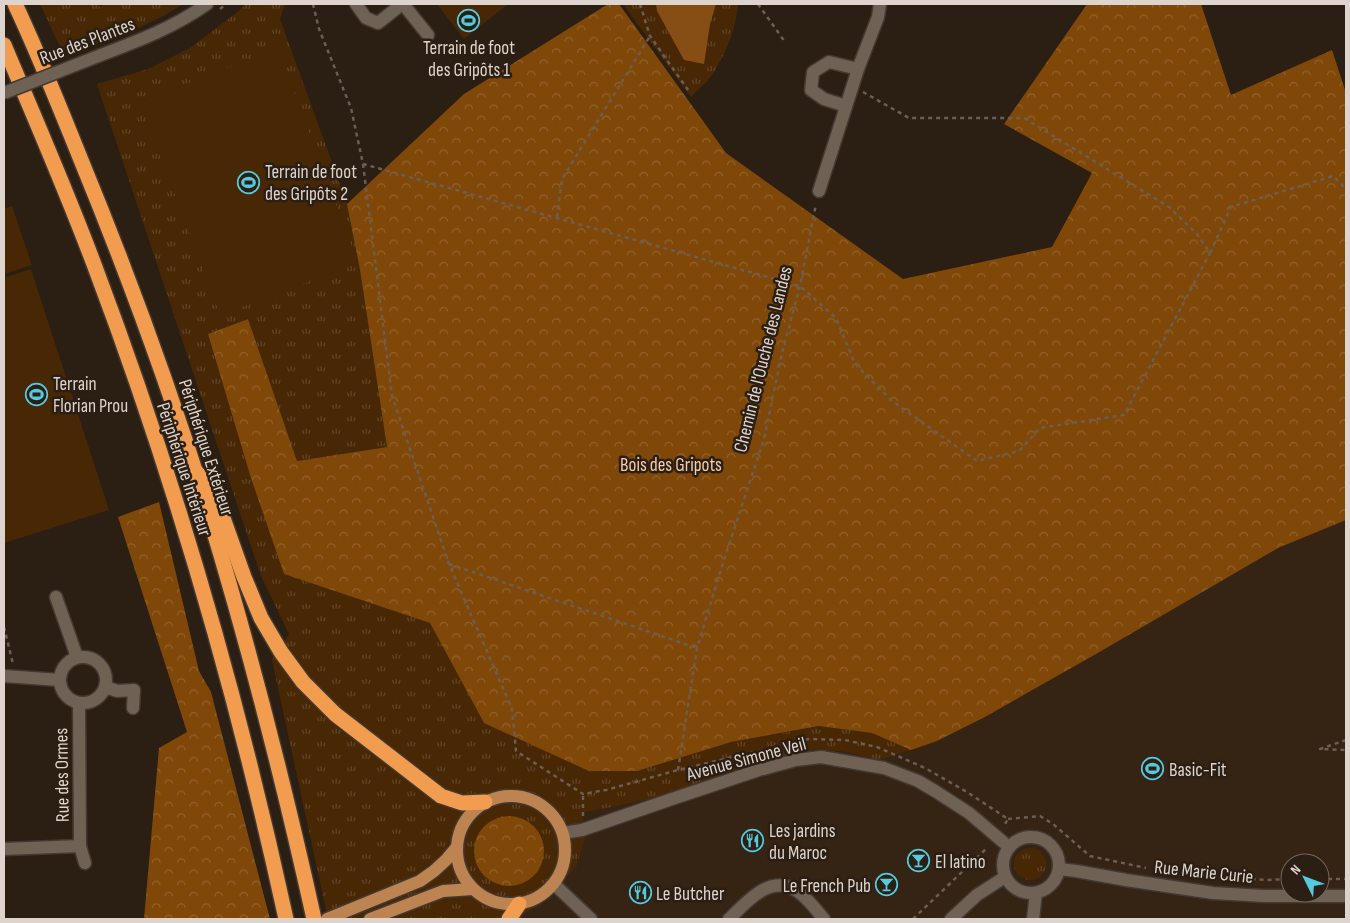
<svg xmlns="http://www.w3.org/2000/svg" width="1350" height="923" viewBox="0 0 1350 923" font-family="'Sofia Sans Condensed',sans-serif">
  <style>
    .built { fill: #352314; fill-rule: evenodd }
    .grass { fill: url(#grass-tufts) }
    .forest { fill: url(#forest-crowns) }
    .pitch { fill: #482705 }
    .water { fill: #864e14 }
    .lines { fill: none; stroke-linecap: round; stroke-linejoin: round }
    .minor-casing { stroke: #433933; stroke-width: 15 }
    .major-casing { stroke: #433933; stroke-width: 15 }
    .highway-casing { stroke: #433933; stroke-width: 18 }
    .path { stroke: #6a5e55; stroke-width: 2.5; stroke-dasharray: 4 4; stroke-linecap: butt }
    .minor { stroke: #706155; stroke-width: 12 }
    .major { stroke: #bd8451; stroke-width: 12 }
    .highway { stroke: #f19c4e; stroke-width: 15 }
    .minor-bridge-casing { stroke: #433933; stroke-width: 15; stroke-linecap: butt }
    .minor-bridge { stroke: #706155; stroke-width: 12 }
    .labels { text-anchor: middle; stroke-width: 5; stroke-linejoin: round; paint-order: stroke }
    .street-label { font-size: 19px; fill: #ddd4cd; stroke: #2b1e13 }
    .poi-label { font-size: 19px; fill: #ddd4cd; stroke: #2b1e13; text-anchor: start }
    .park-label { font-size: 19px; fill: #f4cbab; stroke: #2b1e13 }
  </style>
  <defs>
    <pattern id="grass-tufts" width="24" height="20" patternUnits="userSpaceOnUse" patternTransform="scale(1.25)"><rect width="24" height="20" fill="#482705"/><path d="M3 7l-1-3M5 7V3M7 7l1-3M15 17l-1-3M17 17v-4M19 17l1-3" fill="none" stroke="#624528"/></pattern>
    <pattern id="forest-crowns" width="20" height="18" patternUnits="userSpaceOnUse" patternTransform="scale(1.25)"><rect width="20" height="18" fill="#7f4809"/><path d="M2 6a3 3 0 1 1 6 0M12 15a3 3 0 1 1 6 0" fill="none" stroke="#91622c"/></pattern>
  </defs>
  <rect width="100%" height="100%" fill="#2b1e13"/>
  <path class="built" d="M1346,520v399h-831l71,-83 -4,-23 74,-15 103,-36 55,-13 32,3 33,8 58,-19 341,-193zM1290,863h30v30h-30z"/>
  <g class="grass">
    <path d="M40,4h58l2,3 5,-3h78c-33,22 -81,40 -120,49z"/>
    <path d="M246,4h39l-5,15 67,185 13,66 27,177 -90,14 -49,-142 -40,15 76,240 146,49 54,100 247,19 89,-16 52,7 39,17 -32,10 -33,-8 -32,-3 -55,13 -103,36 -74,15 4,22 -10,32 -37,39 -20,10 -4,3h-187l-56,-259 17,-26 -28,-58 -164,-492 51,-15 42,-21 45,-34z"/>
    <path d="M623,4h115c-2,26 -14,56 -30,76 -5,6 -12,11 -17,17z"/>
    <circle cx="1030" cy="864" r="16"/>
  </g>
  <g class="forest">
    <path d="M608,4h11l107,149 177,126 149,-32 40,-74 -88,-49 83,-120h114l30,91 101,-45 14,43v427l-68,28 -182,106 -113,64 -46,23 -26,9 -39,-17 -53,-7 -88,16 -94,29h-48l-105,-48 -54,-100 -146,-49 -33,-96 -43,-144 40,-15 49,142 90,-14 -27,-177 -13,-66 117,-110z"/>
    <path d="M159,502l40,169 12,21 59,227h-126l15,-171 28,-16 -69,-215z"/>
    <circle cx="509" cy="851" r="35"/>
  </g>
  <g class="pitch">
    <path d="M437,4h71l-44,35z"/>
    <path d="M278,49l80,214 -138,52 -80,-214z"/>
    <path d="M12,206l20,59 -28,9v-65z"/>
    <path d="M31,269l78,241 -105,33v-265z"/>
  </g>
  <path class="water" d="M656,4h60l-6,20 -6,40 -20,-4 -27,-49z"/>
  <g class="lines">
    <defs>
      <g id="minor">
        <path d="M356,4l10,14 12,5 24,-19"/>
        <path d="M403,4l25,31"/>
        <path d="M101,55c37,-14 74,-28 106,-51"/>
        <path d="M846,106l-22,-7 -13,-9 2,-18 16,-10 29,7"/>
        <path d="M819,191l39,-122 20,-52 2,-13"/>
        <path d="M56,597l21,60"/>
        <circle cx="83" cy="680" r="23"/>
        <path d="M4,676l55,4"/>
        <path d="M106,687l11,4 17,-1 -1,18"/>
        <path d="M563,833l19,-3 90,-31 87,-29 37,-10 25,-3 63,11 34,13 17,10 34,22 40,34"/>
        <circle cx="1031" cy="865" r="28"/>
        <path d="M80,846l5,17"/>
        <path d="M4,849l76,-3 -1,-142"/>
        <path d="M1059,869l17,2 50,9 87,13 51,3h82"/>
        <path d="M554,884l37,35"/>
        <path d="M729,919c18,-17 41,-46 68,-28 11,7 19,19 27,28"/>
        <path d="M951,919l26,-24 28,-18"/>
        <path d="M1033,919l3,-26"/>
      </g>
      <g id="major">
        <circle cx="511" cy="850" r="54"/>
        <path d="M327,919l93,-38 14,-10 12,-11 11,-13"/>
        <path d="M370,919l73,-28 30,-2"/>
      </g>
      <g id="highway">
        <path d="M15,4c24,51 45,104 66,156 46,112 88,226 124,342 42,137 78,277 109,417"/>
        <path d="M4,45c31,74 63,147 91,222 80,212 143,431 191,652"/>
        <path d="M196,472l16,15 32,90 17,41 20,34 22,30 32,32 106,82 21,7 23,-1"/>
        <path d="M509,919l10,-15"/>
      </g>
    </defs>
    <use href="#minor" class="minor-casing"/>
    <use href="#major" class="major-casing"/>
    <use href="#highway" class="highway-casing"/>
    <g class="path">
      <path d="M313,4l6,25 32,79 12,56 437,122 36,32 19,46 37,37 85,60 42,-10 21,-23 84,-13 86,-162"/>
      <path d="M640,4l10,32 38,54"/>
      <path d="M758,4l27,38"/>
      <path d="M220,9l6,-5"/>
      <path d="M863,92l46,26h115l145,89 28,27 13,19 21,-46 102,-31 13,13"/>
      <path d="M363,164l29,232 57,168 63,145 4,42 67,43 23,-4 72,-20 131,-31 36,1 32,7 48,21 42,24 41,27 -5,8"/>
      <path d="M557,217l5,-38 88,-143"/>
      <path d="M449,564l248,84"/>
      <path d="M4,627l9,37"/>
      <path d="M1346,740l-26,9 26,1"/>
      <path d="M678,770l19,-122 25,-82 42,-127 18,-86 18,-67 16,-82"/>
      <path d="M583,816v-22"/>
      <path d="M1008,819l32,-3 13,8 37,32 56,12"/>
      <path d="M1156,870l109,10 25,-1"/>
      <path d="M1320,879h26"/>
      <path d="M913,919l75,-72"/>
    </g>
    <use href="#minor" class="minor"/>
    <use href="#major" class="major"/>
    <use href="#highway" class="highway"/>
    <defs>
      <path id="minor-bridge" d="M4,93l97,-38"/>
    </defs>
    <use href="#minor-bridge" class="minor-bridge-casing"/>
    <use href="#minor-bridge" class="minor-bridge"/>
  </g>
  <defs>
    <symbol id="stadium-ring" viewBox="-11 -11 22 22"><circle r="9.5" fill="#2b1e13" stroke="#55cade" stroke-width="1.5"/><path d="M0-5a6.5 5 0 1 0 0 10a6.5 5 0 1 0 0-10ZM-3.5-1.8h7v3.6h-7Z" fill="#55cade"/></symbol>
    <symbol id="restaurant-ring" viewBox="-11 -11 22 22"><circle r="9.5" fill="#2b1e13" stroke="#55cade" stroke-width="1.5"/><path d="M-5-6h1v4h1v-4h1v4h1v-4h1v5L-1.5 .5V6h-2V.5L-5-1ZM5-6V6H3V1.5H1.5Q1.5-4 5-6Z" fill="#55cade"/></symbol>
    <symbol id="bar-ring" viewBox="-11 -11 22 22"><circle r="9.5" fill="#2b1e13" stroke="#55cade" stroke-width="1.5"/><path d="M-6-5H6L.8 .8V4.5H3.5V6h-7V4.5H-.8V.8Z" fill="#55cade"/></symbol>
  </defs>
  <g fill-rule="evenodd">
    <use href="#stadium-ring" x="456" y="8" width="25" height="25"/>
    <use href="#stadium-ring" x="236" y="170" width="25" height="25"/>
    <use href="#stadium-ring" x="24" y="382" width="25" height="25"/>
    <use href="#stadium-ring" x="1140" y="756" width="25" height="25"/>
    <use href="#restaurant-ring" x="740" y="828" width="25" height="25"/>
    <use href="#bar-ring" x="906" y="848" width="25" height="25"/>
    <use href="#bar-ring" x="874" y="872" width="25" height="25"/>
    <use href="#restaurant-ring" x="628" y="880" width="25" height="25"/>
  </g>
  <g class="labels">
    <g class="street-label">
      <text transform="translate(87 40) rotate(-21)" y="7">Rue des Plantes</text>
      <text transform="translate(762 359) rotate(-76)" y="7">Chemin de l'Ouche des Landes</text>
      <text transform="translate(207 447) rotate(72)" y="7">Périphérique Extérieur</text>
      <text transform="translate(185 469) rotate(72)" y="7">Périphérique Intérieur</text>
      <text transform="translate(746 758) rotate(-15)" y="7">Avenue Simone Veil</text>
      <text transform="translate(61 775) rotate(-91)" y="7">Rue des Ormes</text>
      <text transform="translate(1204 871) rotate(6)" y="7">Rue Marie Curie</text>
    </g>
    <g class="poi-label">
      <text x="469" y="54" text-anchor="middle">Terrain de foot<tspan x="469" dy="22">des Gripôts 1</tspan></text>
      <text x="265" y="178">Terrain de foot<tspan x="265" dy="22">des Gripôts 2</tspan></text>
      <text x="53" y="390">Terrain<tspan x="53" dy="22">Florian Prou</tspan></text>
      <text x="1169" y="776">Basic-Fit</text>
      <text x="769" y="837">Les jardins<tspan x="769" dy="22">du Maroc</tspan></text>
      <text x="935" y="868">El latino</text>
      <text x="871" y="892" text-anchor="end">Le French Pub</text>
      <text x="656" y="900">Le Butcher</text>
    </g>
    <g class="park-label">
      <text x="671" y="471">Bois des Gripots</text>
    </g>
  </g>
  <rect width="1350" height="923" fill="none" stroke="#ddd4cd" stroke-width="10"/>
  <g transform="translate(1305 878) rotate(312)"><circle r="24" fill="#2b1e13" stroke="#72675d"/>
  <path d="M0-4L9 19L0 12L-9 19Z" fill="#55cade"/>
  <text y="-8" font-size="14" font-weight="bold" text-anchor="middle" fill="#ddd4cd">N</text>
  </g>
</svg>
